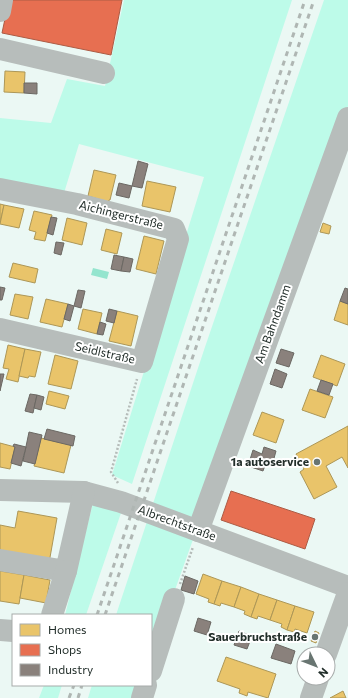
<svg xmlns="http://www.w3.org/2000/svg" width="348" height="698" viewBox="0 0 348 698" font-family="Commissioner,sans-serif">
  <style>
    .green { fill: #bdfbe9 }
    .water { fill: #94e5ce }
    .homes { fill: #e9c46a; stroke: #ad9757 }
    .shops { fill: #e76f51; stroke: #ac5c45 }
    .industry { fill: #8a817c; stroke: #6b6863 }
    .lines { fill: none; stroke-linecap: round; stroke-linejoin: round }
    .path { stroke: #b5bcb9; stroke-width: 2.5; stroke-dasharray: 2 2; stroke-linecap: butt }
    .minor { stroke: #b7bdbb; stroke-width: 22 }
    .rail { stroke: #afb6b3; stroke-width: 3; stroke-dasharray: 5 5; stroke-linecap: butt }
    .poi-dot { fill: #687571; stroke: #fff; stroke-width: 1.5 }
    .labels { text-anchor: middle; stroke-width: 4; stroke-linejoin: round; paint-order: stroke }
    .street-label { font-size: 12px; fill: #222e2a; stroke: #fff }
    .poi-label { font-size: 12px; font-weight: bold; fill: #222e2a; stroke: #fff; text-anchor: end }
  </style>
  <rect width="100%" height="100%" fill="#ebf8f4"/>
  <g class="green">
    <path d="M124,0h168l-160,484 -20,-9 92,-298 -125,-33 -15,49 -64,-13v-62l51,5 16,-44 38,7z"/>
    <path d="M324,0h24v106l-197,551v-42h-35l89,-268z"/>
    <path d="M93,503l29,7 -36,105h-21z"/>
    <path d="M44,685h18l-4,13h-19z"/>
    <path d="M92,685h49l-4,13h-49z"/>
  </g>
  <path class="water" d="M93,268l16,4 -2,7 -16,-4z"/>
  <g class="homes">
    <path d="M5,71l20,1 -1,21 -20,-1z"/>
    <path d="M94,170l22,5 -6,25h-1l-1,2 -20,-6z"/>
    <path d="M147,181l29,6 -6,25 -28,-6z"/>
    <path d="M0,204l4,1 -4,18z"/>
    <path d="M4,205l20,4 -5,19 -19,-4z"/>
    <path d="M34,211l18,4 -7,26 -11,-2 2,-7 -7,-2z"/>
    <path d="M67,218l20,5 -5,22 -20,-5z"/>
    <path d="M323,223l8,3 -2,8 -9,-2z"/>
    <path d="M106,229l16,4 -5,21 -16,-4z"/>
    <path d="M144,236l20,5 -8,33 -20,-5z"/>
    <path d="M13,263l25,6 -3,14 -26,-6z"/>
    <path d="M15,294l18,3 -5,22 -18,-4z"/>
    <path d="M46,299l22,5 -6,23 -22,-5z"/>
    <path d="M340,301l8,3v21l-14,-5z"/>
    <path d="M83,309l19,4 -5,21 -19,-5z"/>
    <path d="M117,311l21,5 -7,30 -22,-5z"/>
    <path d="M8,345l17,4 -7,33 -12,-3 3,-10 -6,-1z"/>
    <path d="M25,349l16,3 -6,25 -6,-1 -1,2 -9,-2z"/>
    <path d="M55,355l23,6 -7,28 -23,-5z"/>
    <path d="M321,355l24,9 -8,22 -24,-9z"/>
    <path d="M310,389l23,8 -8,21 -23,-8z"/>
    <path d="M49,391l20,5 -4,13 -19,-5z"/>
    <path d="M262,412l22,8 -8,23 -23,-8z"/>
    <path d="M348,426v42l-6,-11 -16,9 11,21 -23,12 -14,-27 4,-3 -8,-15z"/>
    <path d="M41,438l30,7 -7,28 -30,-7z"/>
    <path d="M0,443l15,4 -5,22 -10,-2z"/>
    <path d="M18,511l39,7 -8,45 -49,-9v-29l15,3z"/>
    <path d="M0,571l24,4 -5,29 -19,-3z"/>
    <path d="M203,574l19,7 -8,23 -6,-2 1,-3 -13,-5z"/>
    <path d="M24,575l26,5 -4,23 -26,-5z"/>
    <path d="M222,581l19,6 -7,20 -13,-4 -1,3 -6,-2z"/>
    <path d="M241,587l18,7 -8,23 -7,-3 1,-3 -11,-4z"/>
    <path d="M259,594l18,6 -7,20 -12,-4 -1,3 -6,-2z"/>
    <path d="M277,600l18,6 -8,24 -6,-3 1,-3 -12,-4z"/>
    <path d="M295,606l19,6 -7,21 -12,-4 -1,3 -7,-2z"/>
    <path d="M315,631l4,2 -3,10 -5,-2z"/>
    <path d="M226,657l50,17 -8,24 -20,-6 -1,4 -8,-3 1,-4 -23,-8z"/>
    <path d="M343,691l3,7h-16z"/>
  </g>
  <g class="shops">
    <path d="M9,0h113l-11,55 -109,-22z"/>
    <path d="M231,491l84,28 -10,30 -84,-29z"/>
  </g>
  <g class="industry">
    <path d="M24,83h13v11l-13,-1z"/>
    <path d="M138,161l10,3 -6,24 -10,-2z"/>
    <path d="M119,183l13,3 -3,12 -13,-3z"/>
    <path d="M51,217l6,1 -4,17 -6,-2z"/>
    <path d="M56,242l8,1 -3,12 -7,-2z"/>
    <path d="M114,255l10,2 -3,14 -10,-2z"/>
    <path d="M124,257l9,2 -3,13 -9,-1z"/>
    <path d="M0,287l5,1 -3,12h-2z"/>
    <path d="M345,288l3,1v15l-8,-3z"/>
    <path d="M78,290l7,1 -4,17 -7,-2z"/>
    <path d="M68,304l6,2 -4,15 -6,-2z"/>
    <path d="M109,309l8,2 -3,12 -8,-2z"/>
    <path d="M100,322l6,2 -3,11 -6,-1z"/>
    <path d="M281,349l13,4 -5,14 -13,-4z"/>
    <path d="M275,369l12,5 -5,14 -12,-4z"/>
    <path d="M0,374h4l-4,17z"/>
    <path d="M321,380l12,4 -4,11 -12,-4z"/>
    <path d="M30,394l7,1 -4,18 -8,-2z"/>
    <path d="M37,395l7,2 -3,13 -7,-2z"/>
    <path d="M47,429l28,7 -2,10 -29,-7z"/>
    <path d="M29,432l13,3 -7,29 -12,-3z"/>
    <path d="M14,444l12,3 -5,19 -10,-3 4,-16 -2,-1z"/>
    <path d="M264,447l12,4 -3,11 -6,-2 -4,11 -15,-5 5,-16 9,4z"/>
    <path d="M185,576l13,5 -4,13 -13,-4z"/>
    <path d="M198,618l13,4 -4,13 -13,-4z"/>
    <path d="M239,631l13,5 -5,13 -13,-4z"/>
    <path d="M276,644l19,7 -4,13 -20,-6z"/>
  </g>
  <g class="lines">
    <g class="path">
      <path d="M118,483l-7,-11 26,-93"/>
      <path d="M180,584l13,-37"/>
    </g>
    <g class="minor">
      <path d="M0,11l2,-11"/>
      <path d="M0,49l104,24"/>
      <path d="M0,189l77,15 97,25 4,10 -36,123 -142,-33"/>
      <path d="M0,490l84,2 37,10 227,85"/>
      <path d="M198,531l150,-413"/>
      <path d="M0,560l66,11 18,-79"/>
      <path d="M52,615l14,-44"/>
      <path d="M0,630l13,1"/>
      <path d="M326,654l22,-61"/>
      <path d="M151,671l23,-72"/>
      <path d="M142,698l4,-13"/>
      <path d="M311,698l7,-20"/>
    </g>
    <g class="rail">
      <path d="M97,615l208,-615"/>
      <path d="M105,615l209,-615"/>
      <path d="M69,698l5,-13"/>
      <path d="M78,698l4,-13"/>
    </g>
  </g>
  <g class="poi-dot">
    <circle cx="317" cy="462" r="4"/>
    <circle cx="315" cy="637" r="4"/>
  </g>
  <g class="labels">
    <g class="street-label">
      <text transform="translate(121 215) rotate(14)" y="4">Aichingerstraße</text>
      <text transform="translate(273 324) rotate(-70)" y="4">Am Bahndamm</text>
      <text transform="translate(105 353) rotate(13)" y="4">Seidlstraße</text>
      <text transform="translate(177 523) rotate(20)" y="4">Albrechtstraße</text>
    </g>
    <g class="poi-label">
      <text x="309" y="466">1a autoservice</text>
      <text x="307" y="641">Sauerbruchstraße</text>
    </g>
  </g>
  <rect x="12" y="614" width="140" height="72" fill="#ffffff" stroke="#a7abaa"/>
  <rect x="20" y="624" width="20" height="12" fill="#e9c46a" stroke="#a7abaa"/>
  <text x="48" y="634" font-size="12" fill="#222e2a">Homes</text>
  <rect x="20" y="644" width="20" height="12" fill="#e76f51" stroke="#a7abaa"/>
  <text x="48" y="654" font-size="12" fill="#222e2a">Shops</text>
  <rect x="20" y="664" width="20" height="12" fill="#8a817c" stroke="#a7abaa"/>
  <text x="48" y="674" font-size="12" fill="#222e2a">Industry</text>
  <g transform="translate(316 666) rotate(133)"><circle r="19" fill="#ffffff" stroke="#a7abaa"/>
  <path d="M0-3L7 15L0 10L-7 15Z" fill="#687571"/>
  <text y="-6" font-size="11" font-weight="bold" text-anchor="middle" fill="#222e2a">N</text>
  </g>
</svg>
